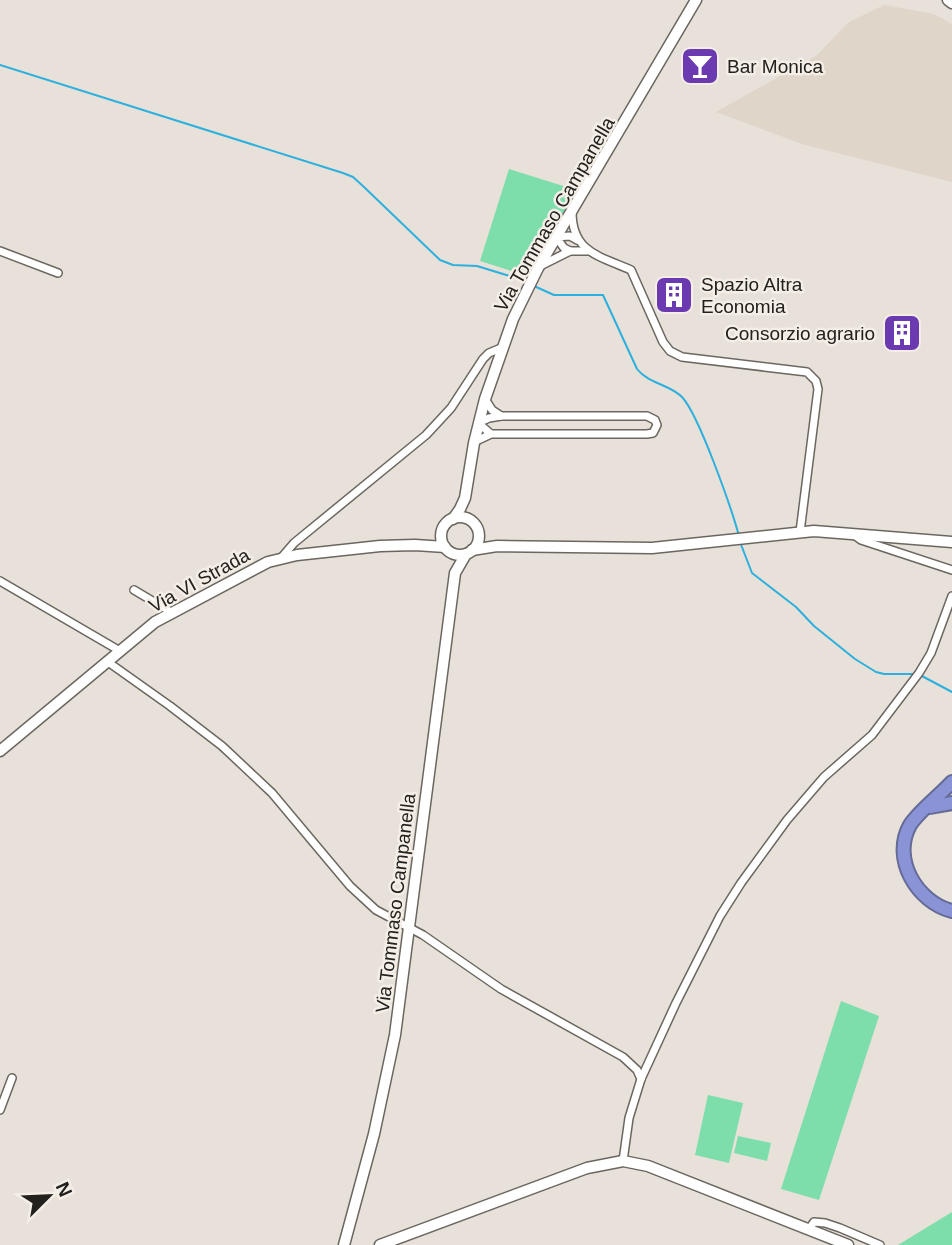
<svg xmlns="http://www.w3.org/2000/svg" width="952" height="1245" viewBox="0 0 952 1245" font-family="Helvetica,sans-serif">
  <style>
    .built { fill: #dfd5c8 }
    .green { fill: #7ddeac }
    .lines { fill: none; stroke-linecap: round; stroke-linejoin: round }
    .stream { stroke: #2db0de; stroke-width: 2 }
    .street-casing { stroke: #6b665f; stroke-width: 10 }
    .secondary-casing { stroke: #6b665f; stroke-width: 13 }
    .highway-casing { stroke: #656b96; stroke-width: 16 }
    .street { stroke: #fff; stroke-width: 7 }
    .secondary { stroke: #fff; stroke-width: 10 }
    .highway { stroke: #8993d6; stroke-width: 12 }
    .labels { text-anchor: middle; stroke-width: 5; stroke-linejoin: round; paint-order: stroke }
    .poi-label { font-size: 19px; fill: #23211e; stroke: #f4eee6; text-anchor: start }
    .street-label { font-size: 19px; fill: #23211e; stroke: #f4eee6 }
  </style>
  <rect width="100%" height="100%" fill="#e7e1d9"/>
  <path class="built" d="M884,5l50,9 18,10v158l-150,-38 -86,-32 100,-56 33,-34z"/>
  <g class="green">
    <path d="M509,169l67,21 -49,86 -47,-15z"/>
    <path d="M841,1001l38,15 -60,184 -38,-11z"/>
    <path d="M708,1095l35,8 -14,60 -34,-8z"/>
    <path d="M738,1136l33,7 -4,18 -33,-8z"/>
    <path d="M952,1212v33h-54z"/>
  </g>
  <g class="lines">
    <g class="stream">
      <path d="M0,65l343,108 10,4 11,10 76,73 13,5 24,1 49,15"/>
      <path d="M534,286l20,9h49l34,74c12,15 32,15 45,28 17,18 50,113 57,139"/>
      <path d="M740,542l12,31 44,34 18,19 41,33 21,13 8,2h31"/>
      <path d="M920,675l32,17"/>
    </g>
    <defs>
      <g id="street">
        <path d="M572,212c0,40 27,44 59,58l32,72 7,9 12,6 125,15 9,9 2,8 -18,143"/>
        <path d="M0,251l58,22"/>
        <path d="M570,251l-6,-3 -8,-11 14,-1 7,4"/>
        <path d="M540,266l30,-15h17"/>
        <path d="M485,399l7,11 9,6"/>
        <path d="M474,442l17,-8h156l6,-1 4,-8 -2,-5 -8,-4h-146l-12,2 -11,5 13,11"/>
        <path d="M854,535l7,5 91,30"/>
        <path d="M282,557l12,-14 132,-108 25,-27 32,-49 6,-6 12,-5"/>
        <path d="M0,581l120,70"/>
        <path d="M134,590l37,22"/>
        <path d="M108,662l62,44 52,40 50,47 78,93 26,24 47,25 78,54 122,68 14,13 4,9"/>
        <path d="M0,1110l12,-32"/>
        <path d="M623,1161l6,-43 12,-39 35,-76 44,-87 21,-33 46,-63 37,-43 48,-42 47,-62 12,-20 21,-57"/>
        <path d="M809,1229l5,-7 11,1 15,5 40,17"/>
      </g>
      <g id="secondary">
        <path d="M948,0l4,3"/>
        <circle cx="460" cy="536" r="19"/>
        <path d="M453,519l7,-10 5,-11 9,-55 11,-44 28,-80 25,-51 158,-268"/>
        <path d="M472,550l25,-4 155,2 162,-17 138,11"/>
        <path d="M0,751l155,-129 113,-60 29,-7 83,-9 35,-1 30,2"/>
        <path d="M344,1245l30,-111 21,-99 60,-462 11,-19"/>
        <path d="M380,1245l207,-77 36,-7 25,5 200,79"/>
      </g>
      <g id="highway">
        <path d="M952,782c-12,13 -33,29 -42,43 -19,34 7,77 42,86"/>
        <path d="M930,807l22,-4"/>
      </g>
    </defs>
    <use href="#street" class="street-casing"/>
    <use href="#secondary" class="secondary-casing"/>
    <use href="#highway" class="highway-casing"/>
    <use href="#street" class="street"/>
    <use href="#secondary" class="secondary"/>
    <use href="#highway" class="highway"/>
  </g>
  <defs>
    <symbol id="bar-square" viewBox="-11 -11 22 22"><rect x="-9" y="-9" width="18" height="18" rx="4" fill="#6b3ab1" stroke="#f4eee6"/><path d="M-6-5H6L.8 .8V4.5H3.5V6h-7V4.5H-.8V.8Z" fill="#fff"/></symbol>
    <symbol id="building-square" viewBox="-11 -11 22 22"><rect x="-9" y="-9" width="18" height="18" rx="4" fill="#6b3ab1" stroke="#f4eee6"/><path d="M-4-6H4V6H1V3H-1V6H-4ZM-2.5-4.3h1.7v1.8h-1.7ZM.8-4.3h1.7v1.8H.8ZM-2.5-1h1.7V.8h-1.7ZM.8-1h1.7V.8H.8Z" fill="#fff"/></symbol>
  </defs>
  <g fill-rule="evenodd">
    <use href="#bar-square" x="678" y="44" width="44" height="44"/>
    <use href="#building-square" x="652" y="273" width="44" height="44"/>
    <use href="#building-square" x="880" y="311" width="44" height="44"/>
  </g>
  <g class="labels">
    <g class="poi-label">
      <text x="727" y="73">Bar Monica</text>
      <text x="701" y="291">Spazio Altra<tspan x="701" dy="22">Economia</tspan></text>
      <text x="875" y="340" text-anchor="end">Consorzio agrario</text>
    </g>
    <g class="street-label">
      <text transform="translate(554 214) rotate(-60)" y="7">Via Tommaso Campanella</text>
      <text transform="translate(199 580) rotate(-29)" y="7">Via VI Strada</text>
      <text transform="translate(395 903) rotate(-83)" y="7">Via Tommaso Campanella</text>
    </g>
  </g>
  <g transform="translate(49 1196) rotate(66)" stroke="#f4eee6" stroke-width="5" paint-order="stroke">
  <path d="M0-5L12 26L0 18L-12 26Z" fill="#23211e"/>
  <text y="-10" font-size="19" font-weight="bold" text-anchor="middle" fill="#23211e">N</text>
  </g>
</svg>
